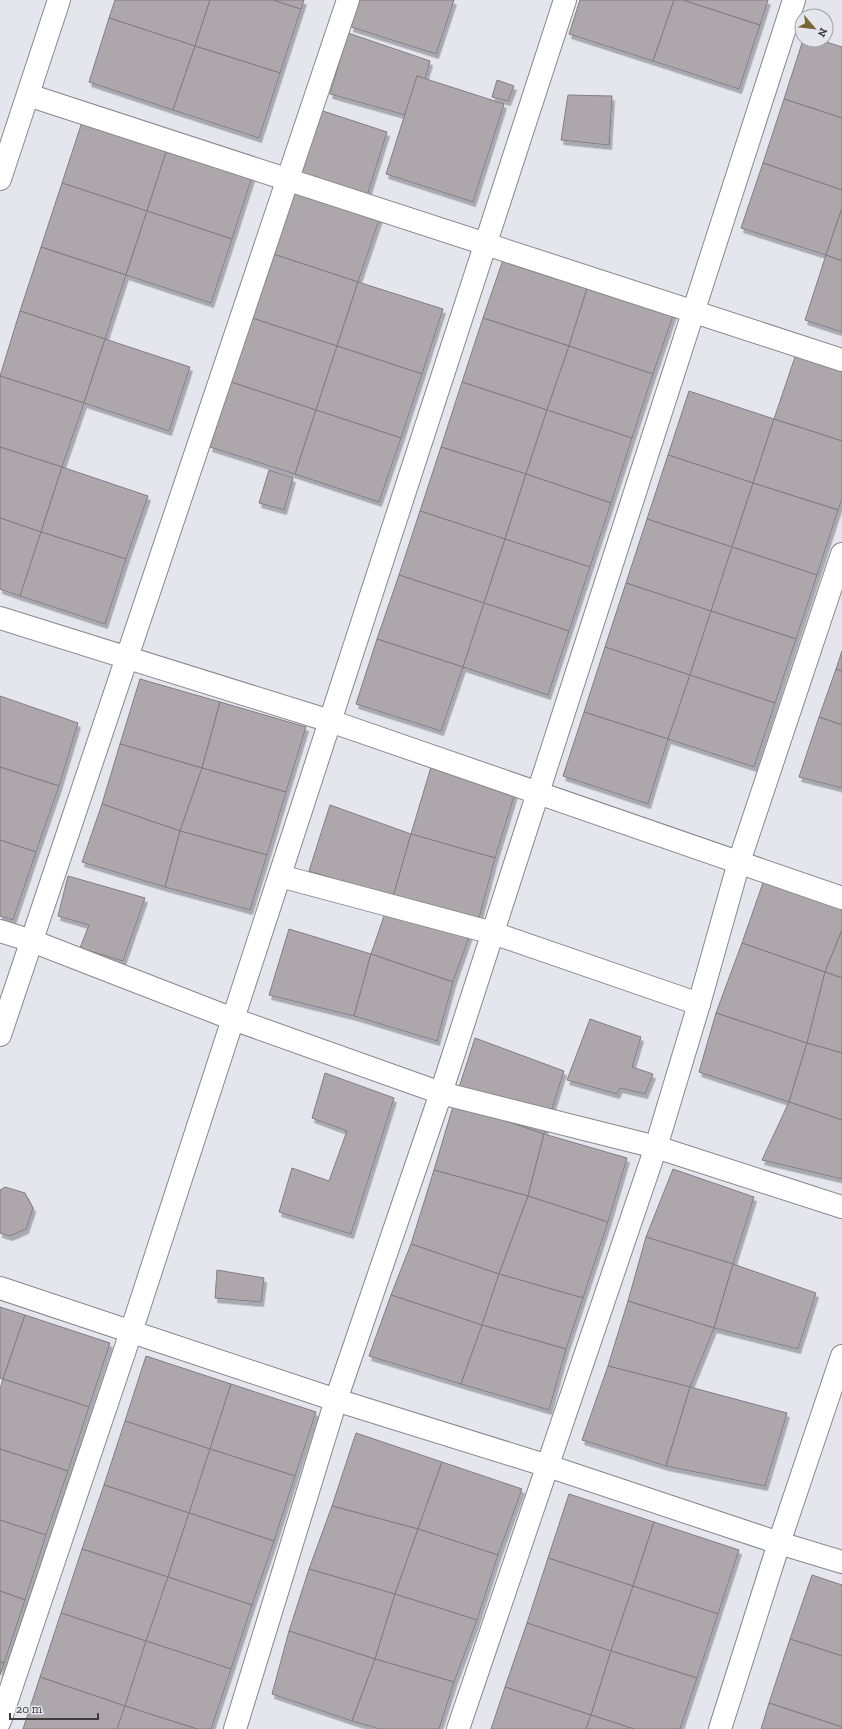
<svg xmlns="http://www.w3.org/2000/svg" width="842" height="1729" viewBox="0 0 842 1729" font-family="'Zilla Slab',serif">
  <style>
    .building { fill: #ada7ac; stroke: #827d81; filter: url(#shadow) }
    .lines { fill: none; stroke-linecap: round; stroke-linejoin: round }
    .minor-casing { stroke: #87878e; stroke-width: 24 }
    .minor { stroke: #fff; stroke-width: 22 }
  </style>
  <defs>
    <filter id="shadow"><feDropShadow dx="2.5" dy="4.5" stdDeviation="0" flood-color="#0004"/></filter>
  </defs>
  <rect width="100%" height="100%" fill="#e5e6ed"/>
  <g class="building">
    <path d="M115,0h95l-15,46 -86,-28z"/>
    <path d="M210,0h63l28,9 -21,64 -85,-27z"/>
    <path d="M273,0h31l-3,9z"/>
    <path d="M359,0h95l-18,54 -85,-27z"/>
    <path d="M580,0h94l-21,61 -84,-27z"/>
    <path d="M674,0h9l77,25 -21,64 -86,-28z"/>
    <path d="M683,0h85l-8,25z"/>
    <path d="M109,18l86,28 -22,64 -84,-28z"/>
    <path d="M348,33l82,28 -5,18 -8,-3 -12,39 -75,-21z"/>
    <path d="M803,40h17l22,7v71l-58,-19z"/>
    <path d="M195,46l85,27 -21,65 -86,-28z"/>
    <path d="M417,76l87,28 -31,98 -87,-28z"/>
    <path d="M497,80l17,6 -6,15 -16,-4z"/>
    <path d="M568,95l44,1 -3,49 -48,-5z"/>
    <path d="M784,99l58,19v72l-79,-27z"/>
    <path d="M320,110l67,22 -20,64 -68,-20z"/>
    <path d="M83,119l85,27 -21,65 -85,-28z"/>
    <path d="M168,146l85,28 -21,65 -85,-28z"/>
    <path d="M763,163l79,27v18l-16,47 -85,-27z"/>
    <path d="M62,183l85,28 -21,64 -85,-28z"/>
    <path d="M294,190l86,27 -22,65 -85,-28z"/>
    <path d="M842,208v53l-16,-6z"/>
    <path d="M147,211l85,28 -21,64 -85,-28z"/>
    <path d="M41,247l85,28 -21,64 -85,-28z"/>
    <path d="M273,254l85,28 -21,64 -85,-28z"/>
    <path d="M505,254l84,28 -20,64 -86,-28z"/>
    <path d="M826,255l16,6v71l-37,-12z"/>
    <path d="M358,282l85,27 -21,65 -85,-28z"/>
    <path d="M589,282l86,28 -22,64 -84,-28z"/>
    <path d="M20,311l85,28 -21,64 -84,-27z"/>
    <path d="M252,318l85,28 -21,64 -85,-28z"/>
    <path d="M483,318l86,28 -22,64 -85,-28z"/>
    <path d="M105,339l85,28 -21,64 -85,-28z"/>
    <path d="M337,346l85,28 -21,64 -85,-28z"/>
    <path d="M569,346l84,28 -21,64 -85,-28z"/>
    <path d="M796,354l46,15v72l-68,-22z"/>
    <path d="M0,376l84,27 -22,64 -62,-20z"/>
    <path d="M231,382l85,28 -21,64 -85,-27z"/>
    <path d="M462,382l85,28 -21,64 -85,-27z"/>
    <path d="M689,391l85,28 -21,64 -85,-28z"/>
    <path d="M316,410l85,28 -22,64 -84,-28z"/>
    <path d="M547,410l85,28 -21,65 -85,-29z"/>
    <path d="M774,419l68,22v58l-4,11 -85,-27z"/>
    <path d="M0,447l62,20 -21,65 -41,-14z"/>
    <path d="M441,447l85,27 -21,65 -85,-28z"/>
    <path d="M668,455l85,28 -21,64 -85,-28z"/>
    <path d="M62,467l86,29 -22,63 -85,-27z"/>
    <path d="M269,470l24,8 -9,32 -25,-7z"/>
    <path d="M526,474l85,29 -21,64 -85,-28z"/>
    <path d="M753,483l85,27 -21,65 -85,-28z"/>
    <path d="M420,511l85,28 -21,64 -85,-28z"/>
    <path d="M0,518l41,14 -21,64 -20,-7z"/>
    <path d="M647,519l85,28 -21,64 -85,-28z"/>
    <path d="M41,532l85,27 -21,65 -85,-28z"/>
    <path d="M505,539l85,28 -21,64 -85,-28z"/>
    <path d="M732,547l85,28 -21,64 -85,-28z"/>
    <path d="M399,575l85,28 -21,64 -86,-28z"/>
    <path d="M626,583l85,28 -21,64 -85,-28z"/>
    <path d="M484,603l85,28 -21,64 -85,-28z"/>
    <path d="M711,611l85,28 -21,64 -85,-28z"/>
    <path d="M377,639l86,28 -22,64 -85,-27z"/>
    <path d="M605,647l85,28 -22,64 -84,-27z"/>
    <path d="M842,651v20l-6,-2z"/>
    <path d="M836,669l6,2v54l-23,-8z"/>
    <path d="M690,675l85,28 -21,64 -86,-28z"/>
    <path d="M140,679l80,23 -18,66 -82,-24z"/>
    <path d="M0,696l78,27 -19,63 -59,-19z"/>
    <path d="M220,702l86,25 -20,65 -84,-24z"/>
    <path d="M584,712l84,27 -20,65 -85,-28z"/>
    <path d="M819,717l23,8v63l-43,-11z"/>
    <path d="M120,744l82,24 -22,63 -78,-27z"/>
    <path d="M0,767l59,19 -23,66 -36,-12z"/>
    <path d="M431,767l84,26 -20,65 -84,-24z"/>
    <path d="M202,768l84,24 -19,63 -87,-24z"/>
    <path d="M102,804l78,27 -15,56 -83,-25z"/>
    <path d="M330,805l81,29 -18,63 -84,-26z"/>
    <path d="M180,831l87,24 -17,55 -85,-23z"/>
    <path d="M411,834l84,24 -17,64 -85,-25z"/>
    <path d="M0,840l36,12 -23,68 -13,-4z"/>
    <path d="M68,876l77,22 -22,63 -43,-13 9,-23 -31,-9z"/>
    <path d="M764,880l78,28v22l-17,42 -83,-29z"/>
    <path d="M386,910l84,24 -17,48 -82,-28z"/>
    <path d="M289,929l82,25 -17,62 -85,-21z"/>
    <path d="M842,930v48l-17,-6z"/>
    <path d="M742,943l83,29 -18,71 -91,-30z"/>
    <path d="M371,954l82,28 -16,59 -83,-25z"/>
    <path d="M825,972l17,6v75l-35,-10z"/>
    <path d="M716,1013l91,30 -18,59 -90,-30z"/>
    <path d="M590,1019l51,18 -9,30 21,7 -8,20 -25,-6 -3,6 -50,-14z"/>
    <path d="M475,1038l89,33 -20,63 -90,-31z"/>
    <path d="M807,1043l35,10v67l-53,-18z"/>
    <path d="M325,1073l69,25 -43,136 -72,-22 13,-44 37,13 18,-50 -35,-13z"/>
    <path d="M789,1102l53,18v59l-80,-19z"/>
    <path d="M454,1103l90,31 -16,62 -94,-26z"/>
    <path d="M544,1134l83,24 -19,64 -80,-26z"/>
    <path d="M673,1169l81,28 -21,67 -87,-27z"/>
    <path d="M434,1170l94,26 -29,78 -88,-30z"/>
    <path d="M5,1187l20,6 8,15 -7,21 -16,7 -10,-3v-43z"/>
    <path d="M528,1196l80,26 -25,76 -84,-24z"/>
    <path d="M646,1237l87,27 -19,64 -86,-27z"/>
    <path d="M411,1244l88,30 -17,51 -91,-30z"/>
    <path d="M733,1264l83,29 -18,56 -84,-21z"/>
    <path d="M217,1270l47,8 -3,24 -46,-4z"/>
    <path d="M499,1274l84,24 -17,51 -84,-24z"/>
    <path d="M391,1295l91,30 -21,59 -92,-28z"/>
    <path d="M628,1301l86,27 -24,59 -82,-21z"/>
    <path d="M0,1307l25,8 -22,64 -3,-1z"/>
    <path d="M25,1315l85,28 -21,64 -86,-28z"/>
    <path d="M482,1325l84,24 -17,61 -88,-26z"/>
    <path d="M146,1356l85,28 -21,65 -85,-28z"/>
    <path d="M608,1366l82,21 -24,79 -84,-26z"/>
    <path d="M3,1379l86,28 -21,64 -68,-22v-60z"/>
    <path d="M231,1384l85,28 -21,64 -85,-27z"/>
    <path d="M690,1387l97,26 -22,73 -99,-20z"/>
    <path d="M125,1421l85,28 -21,64 -85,-28z"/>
    <path d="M356,1433l86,29 -24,67 -86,-23z"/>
    <path d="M0,1449l68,22 -22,64 -46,-15z"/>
    <path d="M210,1449l85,27 -21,65 -85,-28z"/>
    <path d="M442,1462l80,27 -24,66 -80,-26z"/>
    <path d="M104,1485l85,28 -21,64 -86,-28z"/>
    <path d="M569,1494l85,28 -21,64 -85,-28z"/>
    <path d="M332,1506l86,23 -23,65 -86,-25z"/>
    <path d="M189,1513l85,28 -22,64 -84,-28z"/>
    <path d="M0,1520l46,15 -21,65 -25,-9z"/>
    <path d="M654,1522l85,28 -21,64 -85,-28z"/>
    <path d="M418,1529l80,26 -21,65 -82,-26z"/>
    <path d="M82,1549l86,28 -22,64 -85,-28z"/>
    <path d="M548,1558l85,28 -22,65 -84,-28z"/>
    <path d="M309,1569l86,25 -20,65 -86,-28z"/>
    <path d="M812,1575l30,10v71l-52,-17z"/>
    <path d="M168,1577l84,28 -21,64 -85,-28z"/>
    <path d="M633,1586l85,28 -21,64 -86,-27z"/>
    <path d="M0,1591l25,9 -21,63 -4,-1z"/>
    <path d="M395,1594l82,26 -23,62 -79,-23z"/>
    <path d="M61,1613l85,28 -21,65 -85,-29z"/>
    <path d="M527,1623l84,28 -20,64 -86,-28z"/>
    <path d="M289,1631l86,28 -23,62 -80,-27z"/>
    <path d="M790,1639l52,17v71l-73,-24z"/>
    <path d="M146,1641l85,28 -20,60h-14l-72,-23z"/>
    <path d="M611,1651l86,27 -17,51h-46l-43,-14z"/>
    <path d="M375,1659l79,23 -15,47h-59l-28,-8z"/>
    <path d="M0,1662l4,1 -4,12z"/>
    <path d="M40,1677l85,29 -8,23h-94z"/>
    <path d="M505,1687l86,28 -5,14h-95z"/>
    <path d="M769,1703l73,24v2h-81z"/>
    <path d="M125,1706l72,23h-80z"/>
    <path d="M591,1715l43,14h-48z"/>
  </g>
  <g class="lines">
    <defs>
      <g id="minor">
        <path d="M28,95l814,265"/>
        <path d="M0,179l59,-179"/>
        <path d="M0,618l330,103 512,177"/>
        <path d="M280,876l213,57 206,71"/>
        <path d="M0,931l32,10 201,78 208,74 215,54 186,60"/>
        <path d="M0,1035l348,-1035"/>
        <path d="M0,1288l336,112 212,66 231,77 63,19"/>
        <path d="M0,1721l131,-389 434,-1332"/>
        <path d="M235,1729l101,-329 105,-307 353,-1093"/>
        <path d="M458,1729l198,-582 43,-143 40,-142 103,-308"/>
        <path d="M720,1729l59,-186 63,-187"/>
      </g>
    </defs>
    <use href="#minor" class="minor-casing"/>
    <use href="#minor" class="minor"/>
  </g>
  <g transform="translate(814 28) rotate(118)"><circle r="19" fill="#e5e6ed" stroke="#a1a2a7"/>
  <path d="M0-3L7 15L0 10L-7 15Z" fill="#786634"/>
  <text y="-6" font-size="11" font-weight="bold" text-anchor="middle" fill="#3c3c3f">N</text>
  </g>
  <path d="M10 1713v6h88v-6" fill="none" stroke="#3c3c3f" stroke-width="2"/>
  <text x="16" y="1713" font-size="12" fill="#3c3c3f" stroke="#e5e6ed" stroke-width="3" paint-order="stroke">20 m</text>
</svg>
